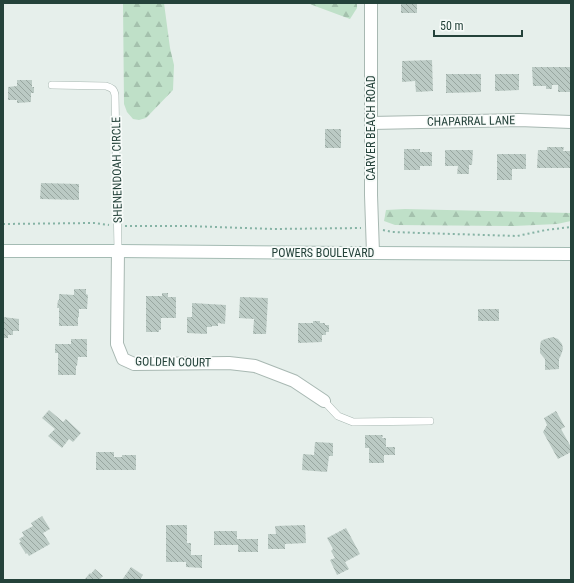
<svg xmlns="http://www.w3.org/2000/svg" width="574" height="583" viewBox="0 0 574 583" font-family="'Roboto Condensed',sans-serif">
  <style>
    .forest { fill: url(#forest-firs) }
    .building { fill: url(#building-back-hatch) }
    .lines { fill: none; stroke-linecap: round; stroke-linejoin: round }
    .service-casing { stroke: #a8b8b2; stroke-width: 8 }
    .minor-casing { stroke: #a8b8b2; stroke-width: 14 }
    .secondary-casing { stroke: #a4bbb3; stroke-width: 14 }
    .path { stroke: #86b3a5; stroke-width: 2; stroke-dasharray: 2 3; stroke-linecap: butt }
    .service { stroke: #fff; stroke-width: 7 }
    .minor { stroke: #fff; stroke-width: 12 }
    .secondary { stroke: #fff; stroke-width: 12 }
    .labels { text-anchor: middle; stroke-width: 3.5; stroke-linejoin: round; paint-order: stroke }
    .street-label { font-size: 12px; fill: #24423a; stroke: #f7fbf9 }
  </style>
  <defs>
    <pattern id="forest-firs" width="22" height="20" patternUnits="userSpaceOnUse"><rect width="22" height="20" fill="#bfe0c8"/><path d="M5 1l3.5 6h-7zM16 11l3.5 6h-7z" fill="#a4c1ad"/></pattern>
    <pattern id="building-back-hatch" width="6" height="6" patternUnits="userSpaceOnUse"><rect width="6" height="6" fill="#bbcac4"/><path d="M-1 5l2 2M0 0l6 6M5-1l2 2" fill="none" stroke="#98a6a0"/></pattern>
  </defs>
  <rect width="100%" height="100%" fill="#e6efeb"/>
  <g class="forest">
    <path d="M123,3h41l6,45 4,17 -1,25 -27,28 -7,2 -6,-1 -6,-7 -3,-8z"/>
    <path d="M307,3h50v5l-7,11z"/>
    <path d="M405,209l166,4v8l-14,3 -43,2 -119,-1 -11,-4 2,-11z"/>
  </g>
  <g class="building">
    <rect x="401" y="3" width="16" height="10"/>
    <path d="M432,60l1,31 -17,1 -1,-11 -13,1v-21z"/>
    <path d="M532,67h38v25h-12v-7h-6v4h-6v-3h-13z"/>
    <path d="M446,74h35v18l-35,1z"/>
    <path d="M495,74h24v16l-24,1z"/>
    <path d="M17,80h15v7h2v6h-3v9l-14,1v-3h-9v-13l9,-1z"/>
    <rect x="325" y="129" width="16" height="19"/>
    <path d="M547,147h17l-1,4h8v17h-34l1,-18h9z"/>
    <path d="M404,149h16v3h12v14h-12v4h-16z"/>
    <path d="M445,150h28l-1,15h-3v9h-12l1,-8h-13z"/>
    <path d="M497,154h29v15h-14v11h-15z"/>
    <path d="M41,183l38,1v16l-39,-1z"/>
    <path d="M74,289h12v5l2,1 -1,14h-8v8h-1v9h-19v-18h-2l1,-8h1v-6l15,1z"/>
    <path d="M162,293h6v4h8v21h-15v12h-2v2h-13v-36h16z"/>
    <path d="M240,297l28,1 -2,36h-13l1,-15 -15,-1z"/>
    <path d="M192,303l34,2 -1,19 -7,-1v3h-6v1h-5v7l-20,-1v-16h5z"/>
    <rect x="478" y="309" width="21" height="12"/>
    <path d="M3,317l16,2v12h-6v4h-5v3h-5z"/>
    <path d="M313,321h7v2h5v2h4v7h-3v3h-4v7l-24,1v-20h15z"/>
    <path d="M553,337l5,2 4,5 1,5 -2,6 -2,4v10l-14,1v-11l-5,-6v-7l1,-5 4,-2z"/>
    <path d="M71,339h16v18h-9l-1,9h-1v9h-18v-22h-3v-9h16z"/>
    <path d="M49,410l14,12 3,-3 15,14 -8,9 -4,-3 -7,9 -14,-12 7,-7 -13,-11z"/>
    <path d="M556,411l9,16 -4,2 10,18v5l-13,7 -15,-27 4,-7 -3,-7z"/>
    <path d="M365,435h18l-1,3h4v9h9v8h-11v8h-15v-15h-4z"/>
    <path d="M315,442l18,1v13h-4l-2,16 -25,-2 1,-16 11,1z"/>
    <path d="M96,452h18v5h8v-2h14v15h-40z"/>
    <path d="M42,516l8,13 -7,4 7,11 -21,12 -2,-3 -1,1 -7,-11 2,-1 -2,-3 5,-3 -2,-4 11,-6 -2,-3z"/>
    <path d="M166,525h21v18h4v12h11v13l-16,-1v-5h-20z"/>
    <path d="M305,525l1,18 -21,1v5h-17v-15h8l-1,-8z"/>
    <path d="M346,528l14,26 -15,8 4,7 -12,6 -7,-15 5,-2 -4,-7 2,-2 -6,-11z"/>
    <path d="M214,531h23v8h21v13h-20v-7h-24z"/>
    <path d="M131,567l12,8 -3,5h-18z"/>
    <path d="M95,569l8,7 -4,4h-15l6,-7 1,1z"/>
  </g>
  <g class="lines">
    <defs>
      <g id="service">
        <path d="M52,85l54,1c6,2 8,3 9,9l3,156"/>
        <path d="M324,401l14,15 15,6 77,-1"/>
      </g>
      <g id="minor">
        <path d="M371,3v192l2,58"/>
        <path d="M371,123l148,-3 52,2"/>
        <path d="M118,251l-1,93 6,15 11,5 95,-1 26,3 39,15 30,20"/>
      </g>
      <path id="secondary" d="M3,251h115l229,2h26l198,1"/>
    </defs>
    <use href="#service" class="service-casing"/>
    <use href="#minor" class="minor-casing"/>
    <use href="#secondary" class="secondary-casing"/>
    <g class="path">
      <path d="M3,224l91,-1 15,2"/>
      <path d="M125,226h62l87,3 87,-1"/>
      <path d="M383,230l9,2 29,1 96,3 29,-6 25,-3"/>
    </g>
    <use href="#service" class="service"/>
    <use href="#minor" class="minor"/>
    <use href="#secondary" class="secondary"/>
  </g>
  <g class="labels">
    <g class="street-label">
      <text transform="translate(471 121) rotate(-1)" y="4">CHAPARRAL LANE</text>
      <text transform="translate(371 128) rotate(-90)" y="4">CARVER BEACH ROAD</text>
      <text transform="translate(117 170) rotate(-91)" y="4">SHENENDOAH CIRCLE</text>
      <text x="323" y="257">POWERS BOULEVARD</text>
      <text transform="translate(173 362) rotate(1)" y="4">GOLDEN COURT</text>
    </g>
  </g>
  <rect width="574" height="583" fill="none" stroke="#24423a" stroke-width="8"/>
  <path d="M434 30v6h88v-6" fill="none" stroke="#24423a" stroke-width="2"/>
  <text x="440" y="30" font-size="12" fill="#24423a" stroke="#f7fbf9" stroke-width="3" paint-order="stroke">50 m</text>
</svg>
